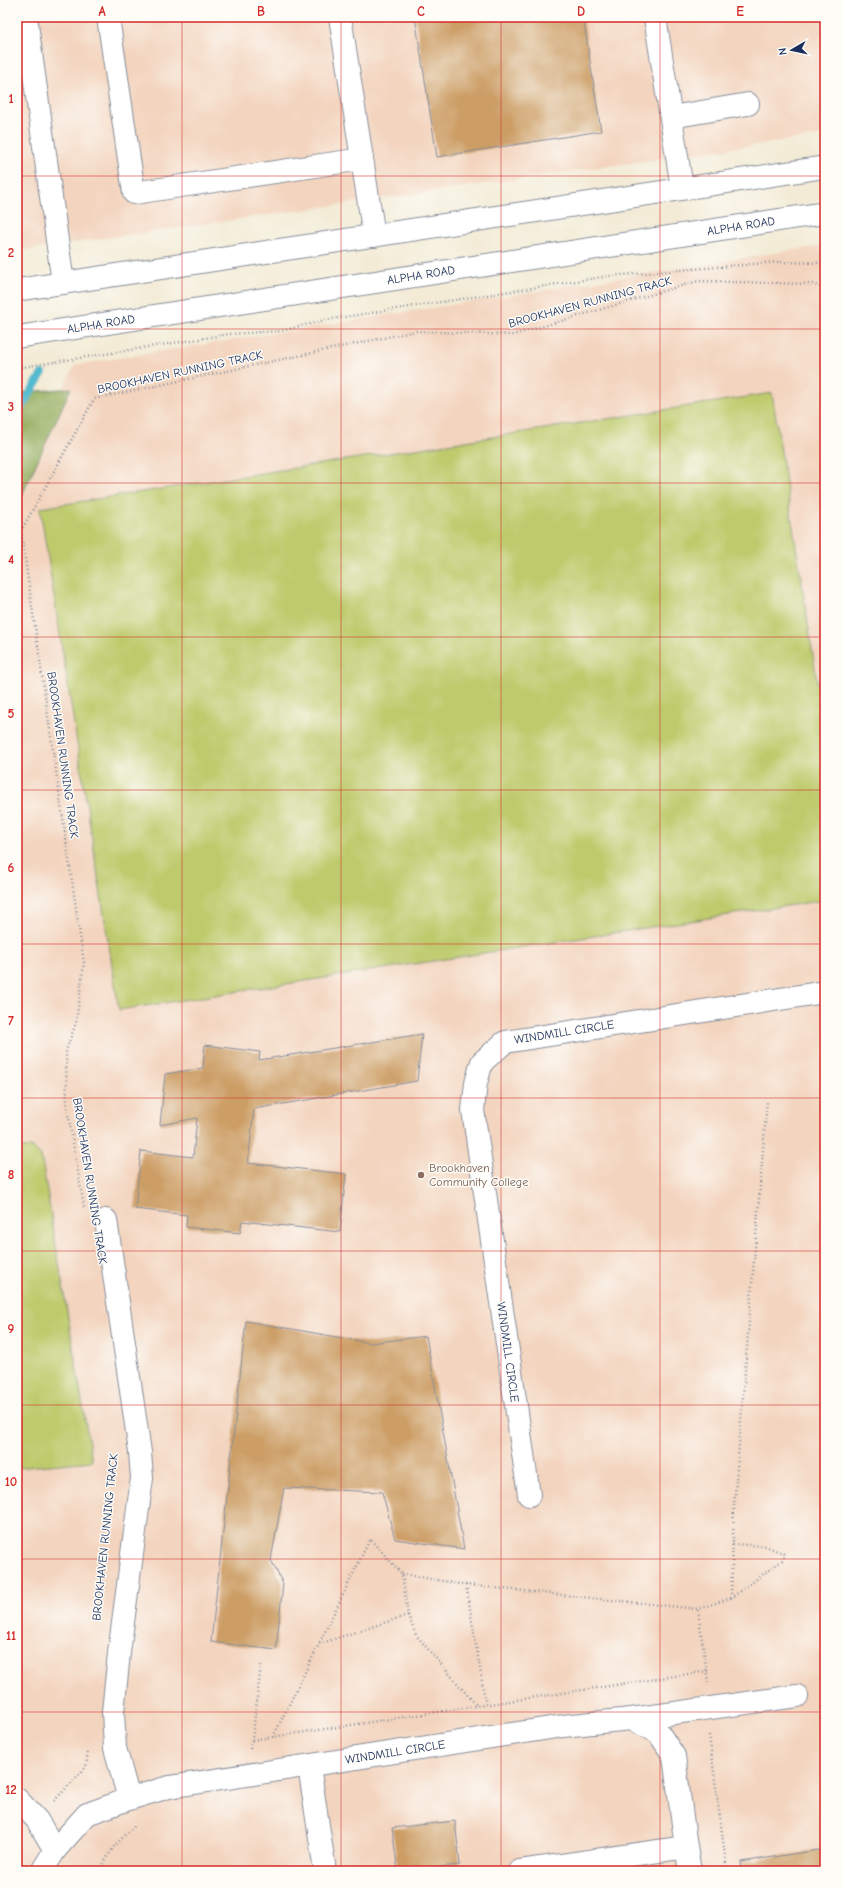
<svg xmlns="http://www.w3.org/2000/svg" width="842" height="1888" viewBox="0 0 842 1888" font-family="'Comic Neue',sans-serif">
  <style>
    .built { fill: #f3d4be }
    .green { fill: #beca6c; stroke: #6c7c65 }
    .forest { fill: #96ae60; stroke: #586e5f }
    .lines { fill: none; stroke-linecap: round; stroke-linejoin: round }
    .stream { stroke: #52bacf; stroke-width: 8 }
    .building { fill: #cc9d65 }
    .minor-casing { stroke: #878d9a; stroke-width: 24 }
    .path { stroke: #878d9a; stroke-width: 2.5; stroke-dasharray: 1 3; stroke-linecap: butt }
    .minor { stroke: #fff; stroke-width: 22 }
    .grid { fill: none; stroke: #d62828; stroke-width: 1; stroke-opacity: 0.55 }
    .education-dot { fill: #8d6e63; stroke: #fdfcf7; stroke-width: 1.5 }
    .labels { text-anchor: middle; stroke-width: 3; stroke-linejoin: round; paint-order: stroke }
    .street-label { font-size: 12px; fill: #1b2f5e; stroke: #fdfcf7 }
    .education-label { font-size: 12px; fill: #785e54; stroke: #fdfcf7; text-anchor: start }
    .neatline { fill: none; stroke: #d62828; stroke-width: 1.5 }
    .grid-label { font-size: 13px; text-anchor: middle; font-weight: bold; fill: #d62828 }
  </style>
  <rect width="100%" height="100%" fill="#fdfcf7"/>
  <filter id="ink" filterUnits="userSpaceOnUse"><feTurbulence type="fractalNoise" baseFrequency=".025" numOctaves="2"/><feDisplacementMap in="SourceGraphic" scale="8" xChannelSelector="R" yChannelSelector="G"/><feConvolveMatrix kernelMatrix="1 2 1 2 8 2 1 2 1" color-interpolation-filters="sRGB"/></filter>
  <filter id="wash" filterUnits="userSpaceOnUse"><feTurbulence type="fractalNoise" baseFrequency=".012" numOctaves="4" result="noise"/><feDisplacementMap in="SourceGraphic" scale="16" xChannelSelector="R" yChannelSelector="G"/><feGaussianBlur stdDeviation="0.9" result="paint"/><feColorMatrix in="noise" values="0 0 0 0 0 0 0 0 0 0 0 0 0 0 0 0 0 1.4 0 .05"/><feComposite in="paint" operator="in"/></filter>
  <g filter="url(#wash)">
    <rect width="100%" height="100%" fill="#f3ebd6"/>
    <g class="built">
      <path d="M17,17h808v118l-808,116z"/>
      <path d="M825,245v1626h-808v-1392l58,-114z"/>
    </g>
    <g class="green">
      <path d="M772,393l53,339v168l-706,110 -79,-502z"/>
      <path d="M31,1147l10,8 51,306 -75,7v-319z"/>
    </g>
    <path class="forest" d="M71,388l-54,118v-113z"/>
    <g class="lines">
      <path class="stream" d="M17,414l25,-40"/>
    </g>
    <g id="blocks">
      <g class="building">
        <path d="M415,17h168l18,114 -164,26z"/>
        <path d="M422,1034l-5,47 -163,28 -6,54 98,11 -6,58 -98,-11 -2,12 -54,-6 1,-12 -52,-6 6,-58 52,6 4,-39 -37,7 5,-51 38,-6 2,-23 55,7 -1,8z"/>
        <path d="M246,1321l125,22 55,-7 38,213 -69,-10 -13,-47 -98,-4 -13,72 12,24 -7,66 -65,-8z"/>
        <path d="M455,1821l5,44 -62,6 -6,-43z"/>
        <path d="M825,1849v22h-83l-1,-9z"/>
      </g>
    </g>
  </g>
  <g filter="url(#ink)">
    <use href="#blocks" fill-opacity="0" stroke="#878d9a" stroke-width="1"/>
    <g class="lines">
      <defs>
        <g id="minor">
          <path d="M26,17l37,266"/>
          <path d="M108,17l26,176 228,-34"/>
          <path d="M340,17l34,219"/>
          <path d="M655,17l27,171"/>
          <path d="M671,117l77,-13"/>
          <path d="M17,290l808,-123"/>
          <path d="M17,337l808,-124"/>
          <path d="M106,1220l34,232 2,26 -23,175 -6,59 2,36 14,51"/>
          <path d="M529,1495l-56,-385 3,-27 6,-21 23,-20 320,-50"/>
          <path d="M631,1719l166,-23"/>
          <path d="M309,1766l16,105"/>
          <path d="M17,1799l20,21 18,30"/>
          <path d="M42,1871l13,-21 32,-36 42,-15 40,-12 394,-61 68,-7 27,13 16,24 12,91"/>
          <path d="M520,1871l166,-24 4,24"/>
        </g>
      </defs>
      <use href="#minor" class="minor-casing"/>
      <g class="path">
        <path d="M17,368l213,-34 51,-3 44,-11 284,-44 169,-14 47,1"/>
        <path d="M84,1207l-17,-100 -1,-57 10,-27 8,-60 -63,-432 73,-132 322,-68 97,4 185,-54 114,3 13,5"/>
        <path d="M402,1574l64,11 232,24 33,-11 53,-39v-5l-18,-8 -34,-2"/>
        <path d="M466,1585l20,120"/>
        <path d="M731,1598l3,-92 33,-405"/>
        <path d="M698,1610l10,72"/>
        <path d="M408,1615l8,20 61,71"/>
        <path d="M709,1735l18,136"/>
        <path d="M273,1737l46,-93 89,-29 -6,-41 -32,-35 -51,105"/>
        <path d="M252,1740l456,-69"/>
        <path d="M250,1749l2,-9 9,-75"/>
        <path d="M54,1801l32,-34 2,-16"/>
        <path d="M99,1871l16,-26 21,-20"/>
      </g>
      <use href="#minor" class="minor"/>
    </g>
  </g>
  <path class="grid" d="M182,17v1854M341,17v1854M501,17v1854M660,17v1854M17,176h808M17,329h808M17,483h808M17,637h808M17,790h808M17,944h808M17,1098h808M17,1251h808M17,1405h808M17,1559h808M17,1712h808"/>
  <circle class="education-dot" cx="421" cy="1175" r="4"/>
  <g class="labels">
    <g class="street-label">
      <text transform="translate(741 226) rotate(-9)" y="4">ALPHA ROAD</text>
      <text transform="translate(421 275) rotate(-9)" y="4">ALPHA ROAD</text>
      <text transform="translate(590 302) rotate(-15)" y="4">BROOKHAVEN RUNNING TRACK</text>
      <text transform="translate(101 324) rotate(-9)" y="4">ALPHA ROAD</text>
      <text transform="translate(180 372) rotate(-12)" y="4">BROOKHAVEN RUNNING TRACK</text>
      <text transform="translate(63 755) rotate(82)" y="4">BROOKHAVEN RUNNING TRACK</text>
      <text transform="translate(564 1032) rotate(-9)" y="4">WINDMILL CIRCLE</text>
      <text transform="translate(90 1181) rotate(81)" y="4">BROOKHAVEN RUNNING TRACK</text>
      <text transform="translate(508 1352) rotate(82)" y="4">WINDMILL CIRCLE</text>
      <text transform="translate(105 1537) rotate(-84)" y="4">BROOKHAVEN RUNNING TRACK</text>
      <text transform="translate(395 1752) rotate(-9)" y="4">WINDMILL CIRCLE</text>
    </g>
    <g class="education-label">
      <text x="429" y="1172">Brookhaven<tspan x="429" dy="14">Community College</tspan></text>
    </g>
  </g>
  <rect width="842" height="1888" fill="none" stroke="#fdfcf7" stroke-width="44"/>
  <g transform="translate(792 50) rotate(261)" stroke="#fdfcf7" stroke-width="3" paint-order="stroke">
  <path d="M0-3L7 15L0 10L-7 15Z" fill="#1b2f5e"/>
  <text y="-6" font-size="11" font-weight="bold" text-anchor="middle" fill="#1b2f5e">N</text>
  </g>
  <rect x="22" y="22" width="798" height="1844" class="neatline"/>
  <g class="grid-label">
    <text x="102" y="16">A</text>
    <text x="261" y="16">B</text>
    <text x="421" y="16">C</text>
    <text x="581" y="16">D</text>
    <text x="740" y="16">E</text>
    <text x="11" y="103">1</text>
    <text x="11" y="257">2</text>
    <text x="11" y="411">3</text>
    <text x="11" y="564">4</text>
    <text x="11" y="718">5</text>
    <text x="11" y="872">6</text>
    <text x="11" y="1025">7</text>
    <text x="11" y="1179">8</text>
    <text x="11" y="1333">9</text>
    <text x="11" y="1486">10</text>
    <text x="11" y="1640">11</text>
    <text x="11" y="1794">12</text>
  </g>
</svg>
